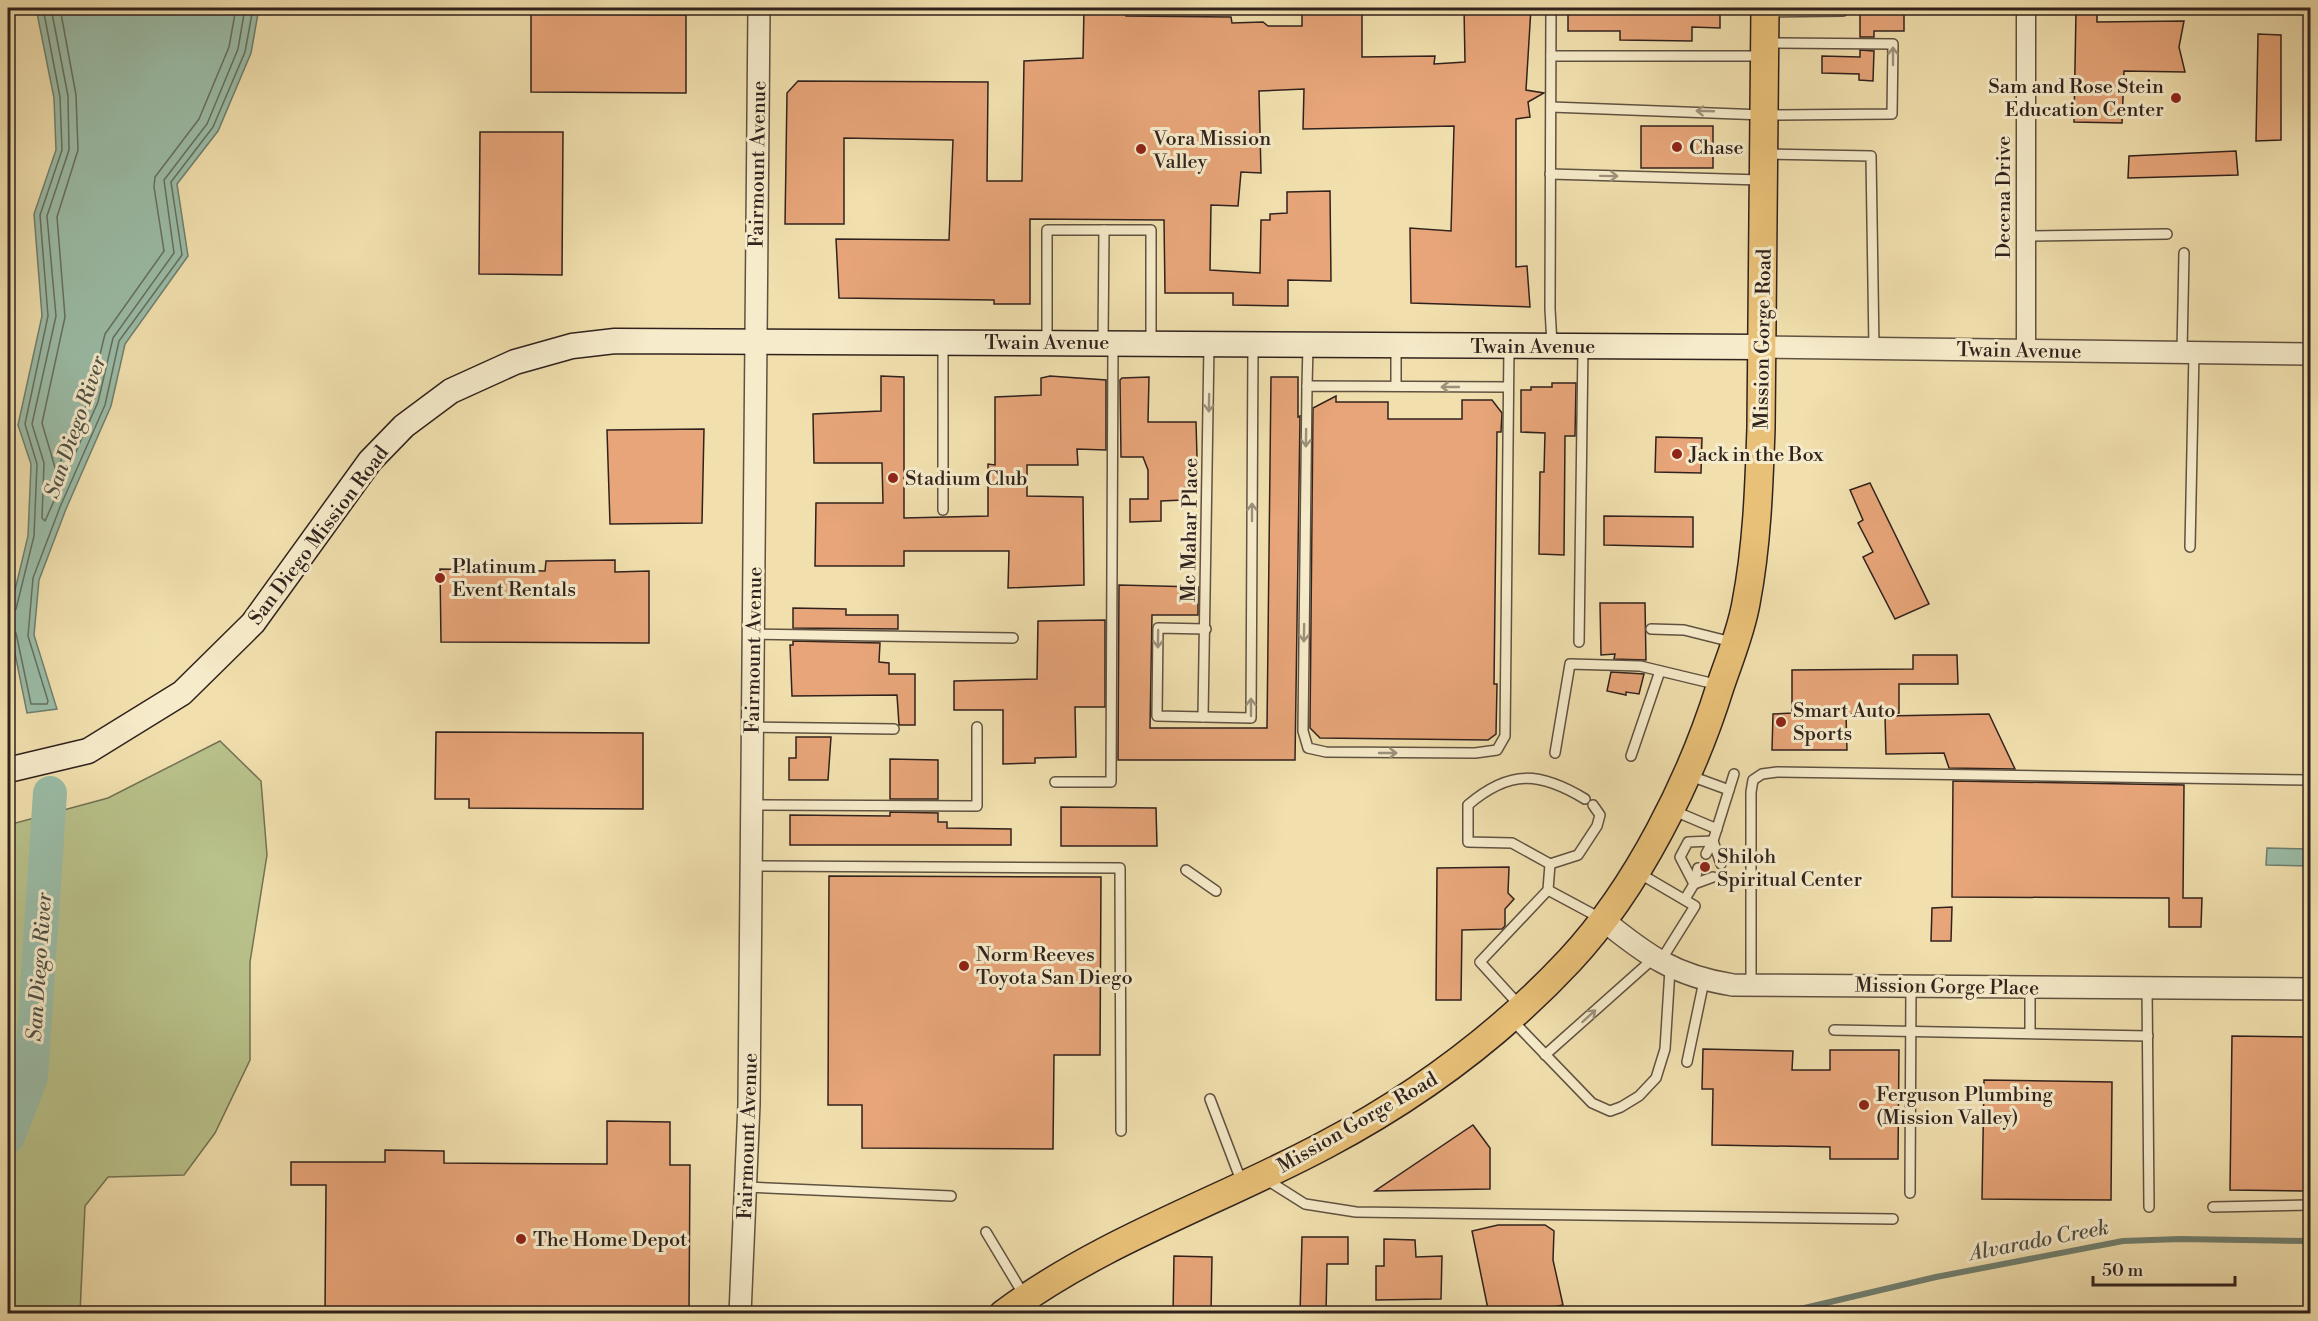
<svg xmlns="http://www.w3.org/2000/svg" width="2318" height="1321" viewBox="0 0 2318 1321" font-family="'Libre Bodoni',serif">
  <style>
    .green { fill: #b9c28b; stroke: #747254; stroke-width: 1.5 }
    .water { fill: #9bbda8; stroke: #707f70; stroke-width: 1.5 }
    .lines { fill: none; stroke-linecap: round; stroke-linejoin: round }
    .shore { stroke: #667062; stroke-width: 1.5 }
    .stream { stroke: #707f70; stroke-width: 6 }
    .river { stroke: #9bbda8; stroke-width: 34 }
    .building { fill: #e7a579; stroke: #30221d; stroke-width: 1.5 }
    .service-casing { stroke: #605241; stroke-width: 12 }
    .minor-casing { stroke: #605241; stroke-width: 21 }
    .tertiary-casing { stroke: #605241; stroke-width: 24 }
    .secondary-casing { stroke: #30221d; stroke-width: 27 }
    .primary-casing { stroke: #30221d; stroke-width: 30 }
    .service { stroke: #f6ebca; stroke-width: 9 }
    .minor { stroke: #f6ebca; stroke-width: 18 }
    .tertiary { stroke: #f6ebca; stroke-width: 21 }
    .secondary { stroke: #f6ebca; stroke-width: 24 }
    .primary { stroke: #e8c077; stroke-width: 27 }
    .oneway { stroke: #9d917c }
    .poi-dot { fill: #8f2418; stroke: #f6ebca; stroke-width: 2 }
    .labels { text-anchor: middle; stroke-width: 6; stroke-linejoin: round; paint-order: stroke }
    .poi-label { font-size: 20px; fill: #30221d; stroke: #f6ebca; text-anchor: start }
    .street-label { font-size: 20px; fill: #30221d; stroke: #f6ebca }
    .water-label { font-size: 21px; font-style: italic; fill: #505047; stroke: #f6ebca }
  </style>
  <rect width="100%" height="100%" fill="#f1e0ae"/>
  <filter id="stains"><feTurbulence type="fractalNoise" baseFrequency=".00333" numOctaves="4"/><feColorMatrix values="0 0 0 0 .2 0 0 0 0 .09 0 0 0 0 .02 0 0 0 .5 -.17"/></filter>
  <radialGradient id="worn" r=".72"><stop offset=".6" stop-color="#630" stop-opacity="0"/><stop offset="1" stop-color="#630" stop-opacity=".3"/></radialGradient>
  <path class="green" d="M220,741l41,40 6,74 -17,107v98l-35,73 -31,42 -76,2 -23,29 -5,107h-72v-488l100,-27z"/>
  <g class="water">
    <path d="M36,8h223l-8,45 -33,78 -41,53 11,72 -63,88 -14,62 -45,103 -27,71 -5,55 23,74 -30,4 -19,-94 20,-83 3,-72 -13,-39 24,-109 -8,-102 22,-64 -2,-52z"/>
    <path d="M2267,848l43,1v17l-44,-1z"/>
  </g>
  <g class="lines">
    <g class="shore">
      <path d="M51,8l17,88 1,54 -22,66 9,100 -24,108 12,39 -2,55 3,3 53,-119 15,-64 61,-85 -10,-73 43,-56 31,-75 7,-41"/>
      <path d="M60,8l16,87 2,55 -21,67 8,100 -23,106 14,48 33,-71 16,-66 59,-83 -10,-64 1,-10 44,-58 30,-72 7,-39"/>
      <path d="M8,614l8,-5 18,-73 3,-72 -12,-40 23,-108 -8,-101 22,-65 -2,-53 -17,-89"/>
      <path d="M8,627l8,6 15,71h16l1,-3 -20,-65 5,-58 27,-71 45,-102 14,-64 63,-86 -11,-73 42,-55 32,-75 8,-44"/>
    </g>
    <path class="stream" d="M1779,1314l157,-37 187,-36 57,-2 130,2"/>
    <path class="river" d="M8,1137l23,-60 19,-284"/>
  </g>
  <g class="building">
    <path d="M1084,8h41l1,8 105,1 1,6 31,-1 5,4h34v-18h60v49l73,-1 -1,8 31,-2 -1,-54h67l-5,82 18,3 -16,9 2,15 -14,2v148l11,-1 3,41 -119,-4 -1,-75 41,3 3,-105 -151,3 1,-40 -45,2 2,82 -20,-1 -3,34 -27,-1 -1,65 50,3 1,-53h9v-6l17,-1v-21l43,-1 1,90 -43,-1v26l-55,-1v-12h-68l-1,-73 -134,-1v85h-36v-4l-155,-2 -3,-59 113,1 4,-100 -109,-2v86h-59l2,-131 11,-12 190,1 -1,99h35l2,-120 59,-3z"/>
    <path d="M1568,8h152v20l-28,-1v14l-72,-1v-9h-52z"/>
    <path d="M1860,8h44v23h-30v6h-14z"/>
    <path d="M2076,11h21v11l87,-1 -5,26 6,25 -61,-1 -2,52 -48,-1z"/>
    <path d="M531,14l155,1v78l-155,-1z"/>
    <path d="M2258,34l23,1v105l-25,1z"/>
    <path d="M1860,50l14,1 -1,30 -14,-1v-6l-37,-1v-17l38,1z"/>
    <rect x="1641" y="126" width="72" height="42"/>
    <path d="M480,132h83l-1,143 -83,-1z"/>
    <path d="M2236,151l2,24 -110,3 1,-22z"/>
    <path d="M881,376l23,1v141l84,-2v-52l7,1v-68l46,-2v-17l9,-2 56,4v70l-29,-1 1,16h-51v31l56,1 1,88 -76,3 1,-37h-105v15h-89l1,-63h67l-1,-40h-68l-1,-49 68,-3z"/>
    <path d="M1149,377l-1,45h48l1,35h-7v30l-8,1 1,12 -22,1v20l-31,1v-23h18v-29l-5,-13h-22l-1,-77 2,-2z"/>
    <path d="M1271,377h27v40l2,-1 -5,344h-177l1,-175 79,2v28h-46l-2,113h117z"/>
    <path d="M1552,383h24l-1,53h-10l-1,119 -25,-1 1,-82h4l1,-39 -24,-1v-42h10v-3h21z"/>
    <path d="M1336,396v6h52v17h74v-19h30l10,13 -1,19h-4l-3,252h3l-1,50 -8,6 -168,-2 -10,-10 3,-320z"/>
    <path d="M704,429l-2,94 -92,1 -3,-94z"/>
    <path d="M1656,437l46,1 -1,35 -46,-1z"/>
    <path d="M1870,483l59,121 -34,15 -32,-62 10,-5 -15,-29 5,-3 -13,-30z"/>
    <path d="M1604,516l89,1v30l-89,-2z"/>
    <path d="M615,560v12l34,-1v72l-208,-1 -1,-73 105,2 1,-10z"/>
    <path d="M1600,603h45l1,57 -32,-1 1,-5 -14,1z"/>
    <path d="M793,608l53,1v6h52v14l-105,-1z"/>
    <path d="M1105,620v87h-30l1,50 -41,1v5l-32,1v-54h-49v-29l83,-2 1,-58z"/>
    <path d="M793,641l87,2 -1,19 10,1v11h26v51h-16l-2,-30 -105,1 -2,-51h3z"/>
    <path d="M1913,655h44l1,29h-59v29l-53,1 1,36h-75l1,-36 19,-1v-43l121,-1z"/>
    <path d="M1611,672l33,2 -5,20 -13,-2v3l-19,-4z"/>
    <path d="M1989,714l26,55 -66,-1 -5,-15 -58,1 -1,-38z"/>
    <path d="M436,732l207,1v76l-174,-1v-9h-34z"/>
    <path d="M796,737h35l-3,43h-39v-22h7z"/>
    <path d="M890,759l48,1v39h-48z"/>
    <path d="M1953,781l231,4 -1,113h19l-1,29h-32v-29l-217,-1z"/>
    <path d="M1061,807l95,1 1,38h-96z"/>
    <path d="M890,812l48,1v9h9v6l64,1v16h-221v-30l100,1z"/>
    <path d="M1509,867l-1,26 6,6 -9,10v17l-3,3 -40,1 -1,70h-25l1,-132z"/>
    <path d="M829,876l272,1 -1,178h-46l-1,94 -191,-1v-43h-34z"/>
    <path d="M1952,907l-1,34h-20l1,-33z"/>
    <path d="M2232,1036l75,1 -2,154 -75,-1z"/>
    <path d="M1703,1049l90,2 -1,19h38v-20h69l-1,109h-68v-12l-118,-2 1,-56h-11z"/>
    <path d="M1984,1080l128,2 -1,118 -129,-1z"/>
    <path d="M607,1121l63,1v43h20l-1,149h-364l1,-129h-35v-23h94v-12l59,1v12l163,1z"/>
    <path d="M1473,1125l17,23v41l-115,2z"/>
    <path d="M1498,1225h47l9,6 -1,29 10,45 -45,9h-29l-17,-83z"/>
    <path d="M1302,1237h46v27h-21l-1,50h-26z"/>
    <path d="M1384,1239l31,1 1,17 26,-1 -1,43 -65,1v-34h8z"/>
    <path d="M1174,1256l38,1 -1,57h-38z"/>
  </g>
  <g class="lines">
    <defs>
      <g id="service">
        <path d="M1551,8l-1,301 2,35"/>
        <path d="M1768,12l75,-1v-3"/>
        <path d="M1551,56h210"/>
        <path d="M1551,107l213,8 128,-1 1,-70 -126,-1"/>
        <path d="M1765,154l106,2 3,192"/>
        <path d="M1550,174l211,6"/>
        <path d="M2026,236l141,-2"/>
        <path d="M1047,341v-111h104v112"/>
        <path d="M1103,341l1,-111"/>
        <path d="M1396,347v39"/>
        <path d="M2182,351l2,-98"/>
        <path d="M1307,386l1,-40"/>
        <path d="M1508,387l-201,-1 -4,345 5,17 18,4 149,1 22,-3 8,-14 4,-390"/>
        <path d="M943,510v-166"/>
        <path d="M2190,547l4,-195"/>
        <path d="M1206,629l-48,-1 -1,88 94,2 2,-372"/>
        <path d="M1651,629l33,1 48,12"/>
        <path d="M753,634l260,4"/>
        <path d="M1579,642l4,-296"/>
        <path d="M1203,717l6,-372"/>
        <path d="M752,727l142,2"/>
        <path d="M1555,753l15,-89 70,2 79,19"/>
        <path d="M1631,756l29,-85"/>
        <path d="M1688,775l41,15"/>
        <path d="M1055,782h56l2,-437"/>
        <path d="M752,805l225,1v-79"/>
        <path d="M1672,810l45,19"/>
        <path d="M1713,841l8,23"/>
        <path d="M1706,854l7,-13 21,-67"/>
        <path d="M1550,864l28,-9 19,-29 3,-11 -7,-10"/>
        <path d="M751,866l369,2 1,263"/>
        <path d="M1186,870l30,21"/>
        <path d="M1637,872l58,34 -35,56"/>
        <path d="M1694,884l-14,-27 8,-15 25,-1"/>
        <path d="M1694,884l19,-7"/>
        <path d="M1548,890l54,29"/>
        <path d="M1685,899l9,-15 4,-16"/>
        <path d="M1751,985v-193l2,-12 9,-6 15,-2 533,8"/>
        <path d="M2030,987v46"/>
        <path d="M2147,987l2,220"/>
        <path d="M1520,1006l-40,-44 68,-72 2,-26 -38,-21 -44,-1v-37c42,-36 72,-33 117,-6"/>
        <path d="M1511,1019l81,84 18,8 11,-4 18,-11 17,-18 9,-29 5,-80"/>
        <path d="M1834,1030l314,6"/>
        <path d="M1545,1055l109,-97"/>
        <path d="M1687,1062l17,-81"/>
        <path d="M1210,1099l32,84"/>
        <path d="M1267,1180l38,24 51,8 537,7"/>
        <path d="M745,1187l206,9"/>
        <path d="M1910,1193l1,-207"/>
        <path d="M2213,1207l97,-2"/>
        <path d="M986,1232l39,65"/>
      </g>
      <path id="minor" d="M2026,350v-342"/>
      <g id="tertiary">
        <path d="M1762,347l548,7"/>
        <path d="M1602,919c44,36 73,57 131,66l577,4"/>
        <path d="M740,1314l9,-210 10,-1096"/>
      </g>
      <path id="secondary" d="M8,770l80,-19 94,-58 71,-70 117,-162 34,-35 47,-35 64,-29 57,-16 43,-5c382,0 764,5 1147,6"/>
      <path id="primary" d="M1003,1314c98,-73 215,-112 322,-169 91,-48 174,-109 245,-185 67,-72 121,-180 150,-273 9,-27 21,-55 26,-84 11,-57 13,-116 15,-175l4,-420"/>
    </defs>
    <use href="#service" class="service-casing"/>
    <use href="#minor" class="minor-casing"/>
    <use href="#tertiary" class="tertiary-casing"/>
    <use href="#secondary" class="secondary-casing"/>
    <use href="#primary" class="primary-casing"/>
    <use href="#service" class="service"/>
    <use href="#minor" class="minor"/>
    <use href="#tertiary" class="tertiary"/>
    <use href="#secondary" class="secondary"/>
    <use href="#primary" class="primary"/>
  </g>
  <defs><path id="oneway-shaft" d="M-6 0H5M1.5-3L5.5 0L1.5 3" fill="none" stroke-width="1.6" stroke-linecap="round" stroke-linejoin="round" transform="scale(1.5)"/></defs>
  <g class="oneway">
    <use href="#oneway-shaft" transform="translate(1893 56) rotate(-90)"/>
    <use href="#oneway-shaft" transform="translate(1705 111) rotate(-178)"/>
    <use href="#oneway-shaft" transform="translate(1609 176) rotate(1)"/>
    <use href="#oneway-shaft" transform="translate(1450 387) rotate(-180)"/>
    <use href="#oneway-shaft" transform="translate(1209 403) rotate(91)"/>
    <use href="#oneway-shaft" transform="translate(1306 438) rotate(91)"/>
    <use href="#oneway-shaft" transform="translate(1252 512) rotate(-90)"/>
    <use href="#oneway-shaft" transform="translate(1304 633) rotate(91)"/>
    <use href="#oneway-shaft" transform="translate(1158 639) rotate(91)"/>
    <use href="#oneway-shaft" transform="translate(1251 707) rotate(-90)"/>
    <use href="#oneway-shaft" transform="translate(1388 753)"/>
    <use href="#oneway-shaft" transform="translate(1589 1016) rotate(-42)"/>
  </g>
  <g class="poi-dot">
    <circle cx="2176" cy="98" r="6"/>
    <circle cx="1677" cy="147" r="6"/>
    <circle cx="1141" cy="149" r="6"/>
    <circle cx="1677" cy="454" r="6"/>
    <circle cx="893" cy="478" r="6"/>
    <circle cx="440" cy="578" r="6"/>
    <circle cx="1781" cy="722" r="6"/>
    <circle cx="1705" cy="867" r="6"/>
    <circle cx="964" cy="966" r="6"/>
    <circle cx="1864" cy="1105" r="6"/>
    <circle cx="521" cy="1239" r="6"/>
  </g>
  <g class="labels">
    <g class="poi-label">
      <text x="2164" y="93" text-anchor="end">Sam and Rose Stein<tspan x="2164" dy="23">Education Center</tspan></text>
      <text x="1153" y="145">Vora Mission<tspan x="1153" dy="23">Valley</tspan></text>
      <text x="1689" y="154">Chase</text>
      <text x="1689" y="461">Jack in the Box</text>
      <text x="905" y="485">Stadium Club</text>
      <text x="452" y="573">Platinum<tspan x="452" dy="23">Event Rentals</tspan></text>
      <text x="1793" y="717">Smart Auto<tspan x="1793" dy="23">Sports</tspan></text>
      <text x="1717" y="863">Shiloh<tspan x="1717" dy="23">Spiritual Center</tspan></text>
      <text x="976" y="961">Norm Reeves<tspan x="976" dy="23">Toyota San Diego</tspan></text>
      <text x="1876" y="1101">Ferguson Plumbing<tspan x="1876" dy="23">(Mission Valley)</tspan></text>
      <text x="533" y="1246">The Home Depot</text>
    </g>
    <g class="street-label">
      <text transform="translate(757 164) rotate(-89)" y="7">Fairmount Avenue</text>
      <text transform="translate(2003 197) rotate(-90)" y="7">Decena Drive</text>
      <text transform="translate(1762 339) rotate(-89)" y="7">Mission Gorge Road</text>
      <text x="1047" y="349">Twain Avenue</text>
      <text x="1533" y="353">Twain Avenue</text>
      <text transform="translate(2019 350) rotate(1)" y="7">Twain Avenue</text>
      <text transform="translate(1189 530) rotate(-89)" y="7">Mc Mahar Place</text>
      <text transform="translate(318 535) rotate(-53)" y="7">San Diego Mission Road</text>
      <text transform="translate(753 650) rotate(-89)" y="7">Fairmount Avenue</text>
      <text transform="translate(1947 986) rotate(1)" y="7">Mission Gorge Place</text>
      <text transform="translate(1357 1122) rotate(-30)" y="7">Mission Gorge Road</text>
      <text transform="translate(747 1136) rotate(-88)" y="7">Fairmount Avenue</text>
    </g>
    <g class="water-label">
      <text transform="translate(75 427) rotate(-71)" y="7">San Diego River</text>
      <text transform="translate(39 967) rotate(-86)" y="7">San Diego River</text>
      <text transform="translate(2039 1240) rotate(-11)" y="7">Alvarado Creek</text>
    </g>
  </g>
  <rect width="2318" height="1321" fill="none" stroke="#f1e0ae" stroke-width="30"/>
  <rect x="9" y="9" width="2300" height="1303" fill="none" stroke="#30221d" stroke-width="3"/>
  <rect x="15" y="15" width="2288" height="1291" fill="none" stroke="#30221d" stroke-width="1.5"/>
  <path d="M2093 1276v9h142v-9" fill="none" stroke="#30221d" stroke-width="3"/>
  <text x="2102" y="1276" font-size="18" fill="#30221d" stroke="#f6ebca" stroke-width="4.5" paint-order="stroke">50 m</text>
  <rect width="100%" height="100%" filter="url(#stains)"/>
  <rect width="100%" height="100%" fill="url(#worn)"/>
</svg>
